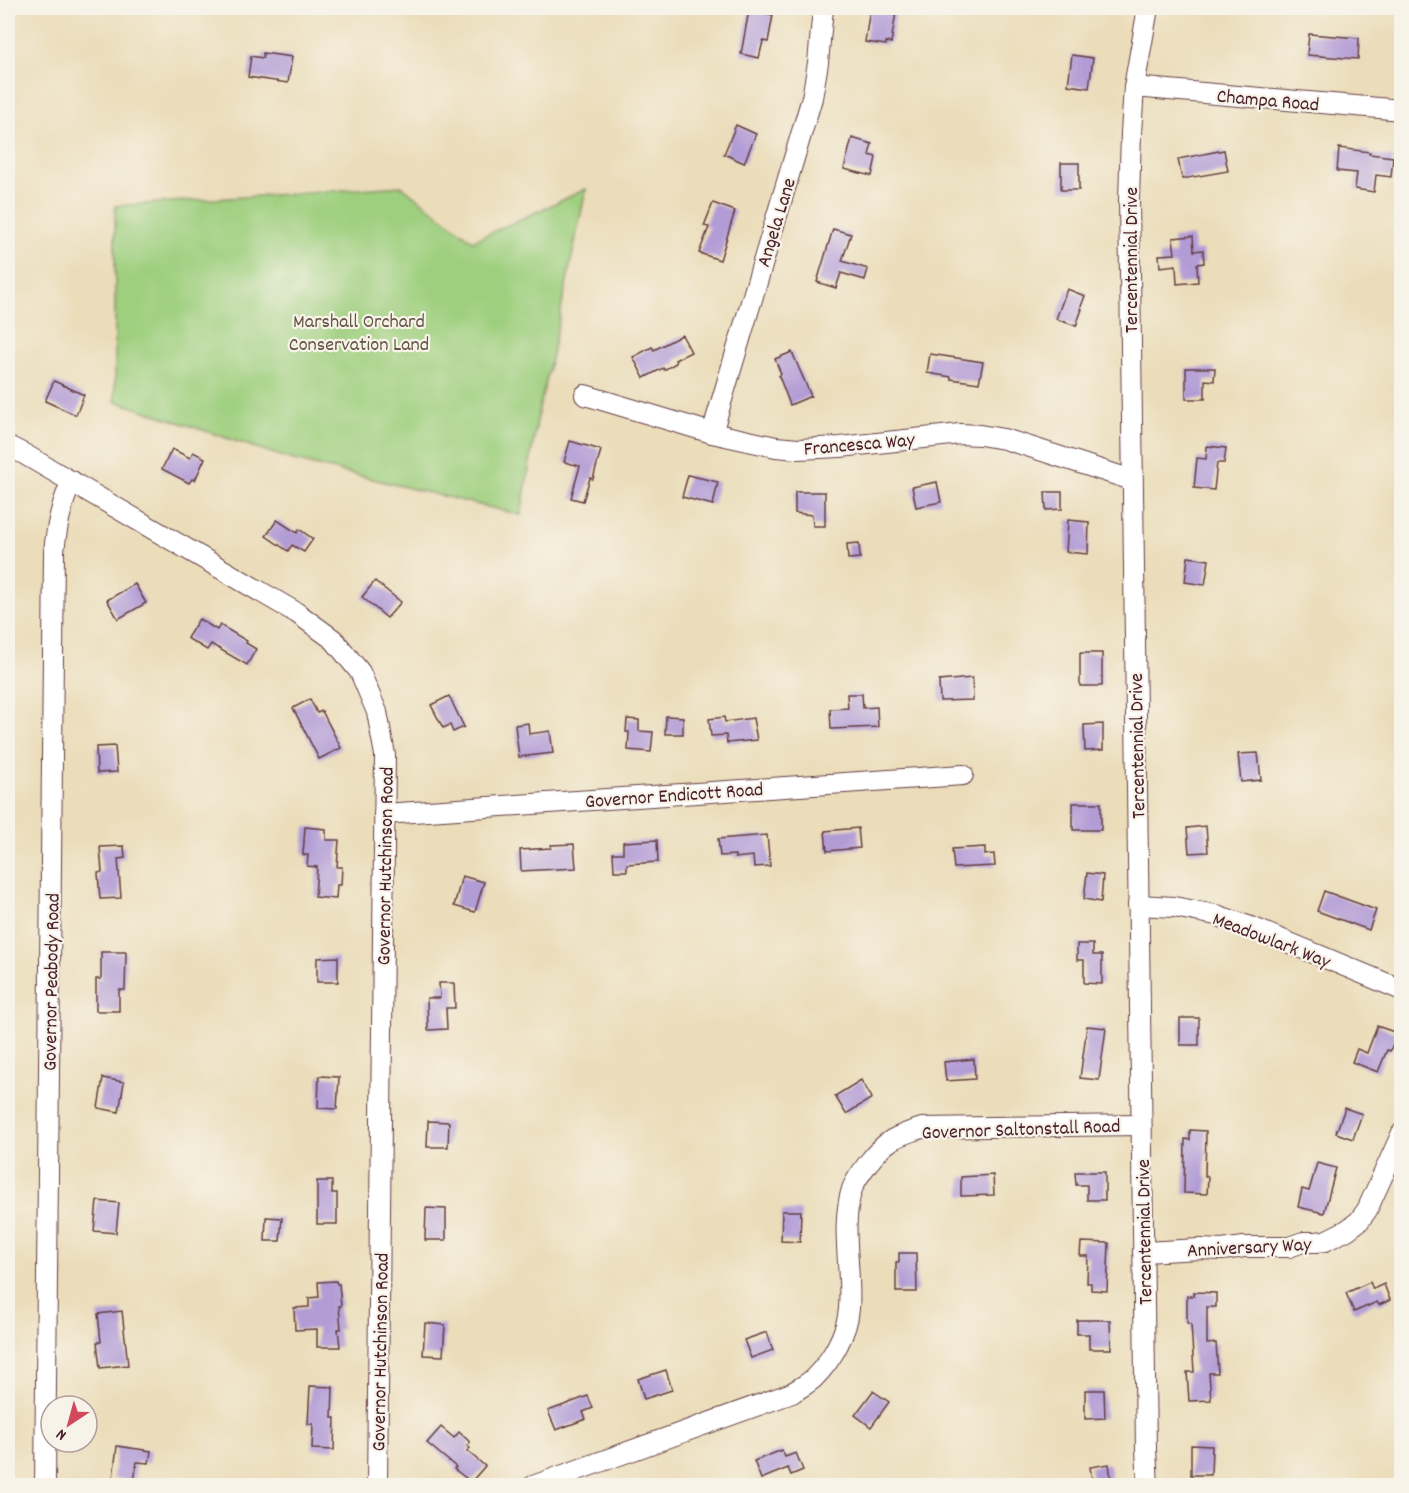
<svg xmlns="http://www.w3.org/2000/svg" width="1409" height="1493" viewBox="0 0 1409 1493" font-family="Dekko,sans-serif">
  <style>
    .green { fill: #9ecf7e; stroke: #747754; stroke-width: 1.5 }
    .building { fill: #b29cd6 }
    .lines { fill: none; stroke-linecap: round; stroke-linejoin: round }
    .minor-casing { stroke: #623c40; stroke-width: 22 }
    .minor { stroke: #fff; stroke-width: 20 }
    .labels { text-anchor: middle; stroke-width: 4.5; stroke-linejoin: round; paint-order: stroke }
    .street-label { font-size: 20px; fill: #4a1f2b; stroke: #f7f3e8 }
    .park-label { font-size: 20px; fill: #635444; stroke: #f7f3e8 }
  </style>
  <rect width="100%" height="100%" fill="#f7f3e8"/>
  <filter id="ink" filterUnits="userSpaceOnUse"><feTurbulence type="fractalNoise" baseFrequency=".0167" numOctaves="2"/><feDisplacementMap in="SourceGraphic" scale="12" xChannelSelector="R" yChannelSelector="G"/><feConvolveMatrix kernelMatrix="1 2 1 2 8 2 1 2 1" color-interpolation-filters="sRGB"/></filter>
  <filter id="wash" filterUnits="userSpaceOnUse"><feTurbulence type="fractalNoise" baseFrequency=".008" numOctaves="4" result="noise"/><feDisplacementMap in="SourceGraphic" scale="24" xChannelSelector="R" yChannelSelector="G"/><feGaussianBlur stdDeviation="1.35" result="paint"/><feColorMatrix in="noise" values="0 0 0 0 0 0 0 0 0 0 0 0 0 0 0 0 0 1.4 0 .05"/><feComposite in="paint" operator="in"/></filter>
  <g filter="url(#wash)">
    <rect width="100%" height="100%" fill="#ebddba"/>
    <path class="green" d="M402,186l71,55 113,-52 -38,184 -9,36 -18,106 -231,-56 -175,-58v-195z"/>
    <g id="blocks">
      <g class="building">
        <path d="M870,8h21l-1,3 6,1 -5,31 -5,-1v3l-21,-3z"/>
        <path d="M749,10l24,5 -5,27 -5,-1 -4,17 -18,-4z"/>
        <path d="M1309,34l50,4 -1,21 -51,-4z"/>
        <path d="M263,53l29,4 -4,26 -40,-6 3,-21 12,2z"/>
        <path d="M1072,55l21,3 -4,30 -21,-3z"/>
        <path d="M736,125l20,9 -12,29 -20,-9z"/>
        <path d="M852,138l20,6 -3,11 7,2 -4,19 -28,-7z"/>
        <path d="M1339,148l31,4 -1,2 24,3 -2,20 -15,-2 -2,17 -19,-3 2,-16 -20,-2z"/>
        <path d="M1224,150l4,21 -46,8 -4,-20z"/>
        <rect x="1061" y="163" width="18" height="27"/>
        <path d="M713,203l22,8 -15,49 -21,-7 10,-26 -5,-1z"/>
        <path d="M833,229l18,5 -9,27 26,8 -3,11 -24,-7 -5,15 -19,-6z"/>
        <path d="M1193,236l1,15 9,-1 1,13 -7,1 1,18 -21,2 -1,-19 -16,2 -1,-12 16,-1 -2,-16z"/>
        <path d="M1067,289l18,7 -5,13h2l-6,17 -20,-7z"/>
        <path d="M682,335l9,17 -16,8 1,3 -12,7 -1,-2 -19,10 -11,-21 19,-10 2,3z"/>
        <path d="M792,352l19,44 -21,9 -11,-29 2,-2 -6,-15z"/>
        <path d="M930,354l53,8 -4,21 -28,-4v-2l-24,-4z"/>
        <path d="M1186,368h29l-1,13 -9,-1v19h-19z"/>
        <path d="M54,381l30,14 -8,20 -31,-14z"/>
        <path d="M570,441l31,9 -8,29 -3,-1 -7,23 -12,-3 9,-32 -16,-4z"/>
        <path d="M1207,446l19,2 -2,15h-7l-3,27 -20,-2 3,-30 9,1z"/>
        <path d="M172,449l18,9 3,-6 12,6 -10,22 -3,-1 -3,4 -27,-14z"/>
        <path d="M688,475l30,7 -5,23 -31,-8z"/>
        <path d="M937,482l4,20 -25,5 -4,-20z"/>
        <path d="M795,492h30v34h-12l-1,-11 -17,-2z"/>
        <path d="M1045,492h17v17l-16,1z"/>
        <path d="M277,520l20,13 2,-4 14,10 -9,13 -12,-7 -4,6 -22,-15z"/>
        <path d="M1068,520l21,2 -1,32 -22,-2z"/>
        <path d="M859,543l1,15 -12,1 -1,-15z"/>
        <path d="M1188,557l21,3 -4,25 -20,-3z"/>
        <path d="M375,581l26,21 -14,16 -25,-21z"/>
        <path d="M135,584l11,19 -28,16 -11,-19z"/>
        <path d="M199,619l18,11 3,-5 27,16 -1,2 10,6 -9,16 -36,-21 -4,6 -20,-12z"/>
        <rect x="1080" y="653" width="22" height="33"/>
        <path d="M972,678l1,22 -33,1 -1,-20z"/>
        <path d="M847,694h15l1,14 14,-1 1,20 -47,2 -1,-20 18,-1z"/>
        <path d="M449,696l15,31 -11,5 -3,-7 -7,3 -12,-23z"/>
        <path d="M310,699l7,14 5,-2 19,37 -22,11 -26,-51z"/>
        <path d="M666,716l17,1v17h-18z"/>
        <path d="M724,717l1,5 28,-4 4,22 -30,3 -1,-8 -15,1 -2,-17z"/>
        <path d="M627,719l12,1v11l14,1 -2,20 -23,-2 1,-18h-3z"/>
        <path d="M528,723l1,11 21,-3 3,22 -34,4 -4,-32z"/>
        <path d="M1103,724v26l-18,1 -1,-26z"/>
        <path d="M115,746l2,26 -20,1 -1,-26z"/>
        <path d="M1258,753l3,27 -20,2 -3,-28z"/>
        <rect x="1073" y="803" width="28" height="27"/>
        <path d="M1206,826l2,26 -19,1 -2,-25z"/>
        <path d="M305,827l21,2v11h13l-2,27h5l-1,18h-4l-1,14 -21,-2 2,-30 -10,-1 1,-11h-5z"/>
        <path d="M858,828l2,20 -33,3 -2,-20z"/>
        <path d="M767,835l3,31 -16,1 -1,-11 -18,2v-3l-15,1 -2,-17z"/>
        <path d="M657,840l1,22 -31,2v7h-13l-1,-18h10v-11z"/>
        <path d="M574,844l2,24 -55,3 -1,-21 31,-2v-3z"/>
        <path d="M124,846l1,12 -7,1 3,39 -21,1 -2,-26 4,-1 -2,-25z"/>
        <path d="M985,847v8l9,-1 1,12 -41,2 -2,-19z"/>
        <path d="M1087,873l16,2 -2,27 -17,-3z"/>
        <path d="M462,876l22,6 -9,30 -21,-6z"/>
        <path d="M1324,891l52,19 -7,20 -52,-19z"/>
        <path d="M1077,944h16v11h9v29l-18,-1v-23h-7z"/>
        <path d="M101,952h25l-1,38h-6v21h-23v-32h5z"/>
        <path d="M338,957v25h-21v-24z"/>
        <path d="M439,983h15l1,25h-9l1,21 -19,1 -1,-32h13z"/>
        <rect x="1180" y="1018" width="19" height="27"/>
        <path d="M1087,1026l19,2 -7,52 -19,-2z"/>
        <path d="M1377,1026l20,7 -7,18 -3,-1 -9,22 -26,-10 5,-13 10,4z"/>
        <path d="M974,1059l1,20 -29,2 -2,-19z"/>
        <path d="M319,1076l20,1 -2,32 -19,-1z"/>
        <path d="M103,1078l21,4 -5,30 -21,-4z"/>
        <path d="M861,1080l11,18 -26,16 -11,-18z"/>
        <path d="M1345,1108l17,6 -9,25 -17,-6z"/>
        <path d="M428,1121l21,1 -1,25h-21z"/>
        <path d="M1190,1130l16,1 -1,45 3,1 -1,17 -23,-1 1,-54 5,1z"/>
        <path d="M1317,1163l19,5 -12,45 -26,-6 4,-18 7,2z"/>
        <path d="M1075,1172h30v28h-18v-15h-11z"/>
        <path d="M993,1175l1,20 -33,1v-19z"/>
        <path d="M317,1181h15v12h5v31h-20z"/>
        <path d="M97,1201l22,2 -3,30 -22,-2z"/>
        <path d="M426,1208l20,1v31h-21z"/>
        <path d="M782,1211h19l-1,31 -19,-1z"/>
        <path d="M266,1217l16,1 -2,23h-15z"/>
        <path d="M1081,1242l28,1 -2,48 -16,-1v-7h-4l1,-27h-8z"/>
        <path d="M899,1253h17l1,39h-21v-30h3z"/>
        <path d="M336,1281l1,3h2l2,22h-2l2,23h-3l2,18h-23v-18l-22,1 -1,-22 15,-1v-9l10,-1 -1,-15z"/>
        <path d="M1370,1282l3,7 11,-5 6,16 -11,5 -2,-3 -23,10 -8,-19z"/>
        <path d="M1194,1292l22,1v14h-9v37l9,-1 2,30h-9l2,27 -22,1 -2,-29h7l-3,-48 -4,-1v-27h7z"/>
        <path d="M122,1311l6,54 -28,3 -3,-26h4l-3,-28z"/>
        <path d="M1077,1320h33l1,29h-22v-15h-12z"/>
        <path d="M425,1323l20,2 -2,31 -20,-1z"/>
        <path d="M767,1332l6,18 -22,8 -7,-18z"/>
        <path d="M666,1370l6,20 -28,9 -6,-20z"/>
        <path d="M310,1386l23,1 -1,31h3l-1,32 -22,-1 1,-25h-5z"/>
        <path d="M1085,1390h19l1,28 -20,1z"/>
        <path d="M873,1391l16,11 -18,25 -16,-12z"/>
        <path d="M588,1396l5,12 -10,4 3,7 -30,11 -8,-19z"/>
        <path d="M441,1427l13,11 5,-6 11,10 -3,4 3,2 -3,3 18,15 -14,16 -17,-13 2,-2 -29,-24z"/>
        <path d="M1191,1445l21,1 -1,29h-20z"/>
        <path d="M117,1446l34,5 -2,12 -12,-1 -3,19 -21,-3z"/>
        <path d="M782,1450l3,7 11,-4 7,17 -12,5 -3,-7 -27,11 -7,-18z"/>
        <path d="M1109,1464l3,21h-19l-3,-18z"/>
      </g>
    </g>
  </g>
  <g filter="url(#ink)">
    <use href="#blocks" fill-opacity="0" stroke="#623c40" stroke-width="1.5"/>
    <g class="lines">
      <defs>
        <g id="minor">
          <path d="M1134,87l268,23"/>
          <path d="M585,395l127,38 64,14 22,2 42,-2 93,-10 27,-3 20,1 24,4 23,7 105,34"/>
          <path d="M712,433l100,-335 6,-35 5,-55"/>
          <path d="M8,446l16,8 273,159 37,27 26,32 17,40 8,43 -8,731"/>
          <path d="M384,814l579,-39"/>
          <path d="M1138,905l36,2 42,8 40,14 146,61"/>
          <path d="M1143,1252l57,-3 22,1 22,-3h45l14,-5h13l9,-1 22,-11 12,-9 8,-11 35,-77"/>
          <path d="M45,1486l9,-935c3,-25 7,-47 18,-70"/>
          <path d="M533,1486l259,-93c7,-5 16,-9 22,-15 18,-18 33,-45 35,-69 3,-39 -9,-82 3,-120 3,-9 11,-19 17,-27 17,-22 27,-26 53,-34l219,-3"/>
          <path d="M1148,1486l-2,-37 -17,-1249 2,-67 3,-46 14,-79"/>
        </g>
      </defs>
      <use href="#minor" class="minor-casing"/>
      <use href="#minor" class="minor"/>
    </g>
  </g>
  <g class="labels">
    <g class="street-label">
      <text transform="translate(1268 99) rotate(5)" y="7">Champa Road</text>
      <text transform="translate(775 222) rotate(-73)" y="7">Angela Lane</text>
      <text transform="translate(1130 260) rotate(-90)" y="7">Tercentennial Drive</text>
      <text transform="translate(859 443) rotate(-5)" y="7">Francesca Way</text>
      <text transform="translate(1136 746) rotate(-91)" y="7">Tercentennial Drive</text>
      <text transform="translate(674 794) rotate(-4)" y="7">Governor Endicott Road</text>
      <text transform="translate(384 866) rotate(-89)" y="7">Governor Hutchinson Road</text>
      <text transform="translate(1272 939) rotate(21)" y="7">Meadowlark Way</text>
      <text transform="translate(50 982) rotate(-89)" y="7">Governor Peabody Road</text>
      <text transform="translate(1021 1128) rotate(-2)" y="7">Governor Saltonstall Road</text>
      <text transform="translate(1143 1232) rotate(-91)" y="7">Tercentennial Drive</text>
      <text transform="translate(1249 1246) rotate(-3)" y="7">Anniversary Way</text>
      <text transform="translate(379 1352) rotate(-89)" y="7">Governor Hutchinson Road</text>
    </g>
    <g class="park-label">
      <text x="359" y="327">Marshall Orchard<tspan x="359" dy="23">Conservation Land</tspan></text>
    </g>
  </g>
  <rect width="1409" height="1493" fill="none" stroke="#f7f3e8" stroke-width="30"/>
  <g transform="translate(69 1424) rotate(216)"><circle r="28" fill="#f7f3e8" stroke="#b29e9c" stroke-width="1.5"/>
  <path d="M0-4.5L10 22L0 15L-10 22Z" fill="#d1495b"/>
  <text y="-9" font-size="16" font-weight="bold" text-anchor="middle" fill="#4a1f2b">N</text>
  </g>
</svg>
